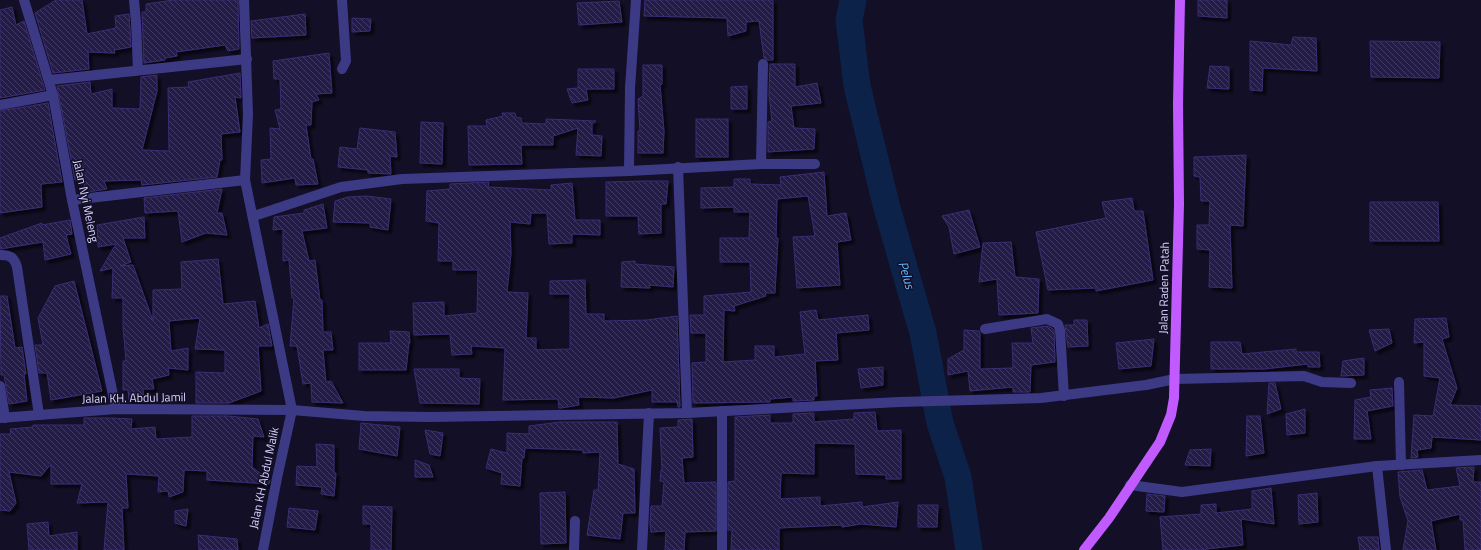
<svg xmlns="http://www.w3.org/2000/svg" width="1481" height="550" viewBox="0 0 1481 550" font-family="'Titillium Web',sans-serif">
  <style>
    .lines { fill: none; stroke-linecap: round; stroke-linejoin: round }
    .river { stroke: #0c2248; stroke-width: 27 }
    .building { fill: url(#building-back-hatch); stroke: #3b2d73; filter: url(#shadow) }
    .minor { stroke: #3d3a85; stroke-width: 10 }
    .primary { stroke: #c25bff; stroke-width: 10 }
    .labels { text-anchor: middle; stroke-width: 3; stroke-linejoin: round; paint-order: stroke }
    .street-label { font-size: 12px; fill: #d9d4ff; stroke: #130f26 }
    .water-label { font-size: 13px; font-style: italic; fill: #62b6ff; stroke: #130f26 }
  </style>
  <defs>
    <pattern id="building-back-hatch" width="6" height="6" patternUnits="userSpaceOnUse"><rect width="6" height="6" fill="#241b47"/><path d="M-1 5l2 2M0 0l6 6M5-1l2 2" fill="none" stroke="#433b63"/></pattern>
    <filter id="shadow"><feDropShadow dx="3.5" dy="3.5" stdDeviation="1" flood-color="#0009"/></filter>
  </defs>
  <rect width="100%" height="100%" fill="#130f26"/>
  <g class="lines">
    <path class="river" d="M853,0l-4,20 8,66 30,122 36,125 17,90 18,54 11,73"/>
  </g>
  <g class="building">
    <path d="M56,0h26l5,34 29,-6 -1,-12 14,-2 2,33 -17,3 1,3 -27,-1 1,17 -36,4 -18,-60z"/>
    <path d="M173,0h65l1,49 -11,2 -3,-6 -49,7 1,4 -12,2v2l-21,3 -2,-51h4v-8z"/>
    <path d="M645,0h128v60h-5l-4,-2 -5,-37 -13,1v9l-18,5 -1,-18 -83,-2z"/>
    <path d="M1198,0h29v18l-29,-2z"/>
    <path d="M619,1l3,21 -43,3 -2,-22z"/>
    <path d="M12,7l4,18 8,-4 21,69 -45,8v-88z"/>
    <path d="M305,14l1,21 -54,3 -1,-17z"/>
    <path d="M352,18l19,1 -1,12 -18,1z"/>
    <path d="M1293,37l23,1 1,33 -54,-3 -1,23 -12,-1v-49l41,4z"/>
    <path d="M1370,41l70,1 -1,36 -68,-1z"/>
    <path d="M329,53l3,40 -16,1 3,6 -7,2 -1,23h-5l5,34h2l5,25 -22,1 -1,-7 -33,5 -1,-23 10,-1 -1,-31 10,1 -5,-19 6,-1 -1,-30h-6l-1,-18z"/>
    <path d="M770,64h25v23l22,-4 4,20 -30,3 3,22 21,1 -1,20 -46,3v-30l4,-1 -3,-26z"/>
    <path d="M643,65h19v19l-2,1 4,46 -1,22h-25v-22h2l-2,-32 5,-3z"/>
    <path d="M1210,66l19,1v22l-22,-1z"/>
    <path d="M578,69h36v20h-28l2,11 -16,3 -5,-14 11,-1z"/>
    <path d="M240,73l1,25 -6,-1 5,35 -19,2 1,26h-2l-3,17 -75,8 -1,-5 -37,1 3,8 -19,3h-2l-3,-13 -8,1 -18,-94 33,-4 1,12 21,-5v19l28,1 1,-32 16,-2v16l-15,59 27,1 -1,-63 21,-1 -1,-5z"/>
    <path d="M747,86v23h-16v-22z"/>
    <path d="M48,103l14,79 -21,2 1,23 -42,6v-102z"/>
    <path d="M502,113h13l1,4 5,1 1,5 24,1v-5l50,2 -4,3v11l10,1 -1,20 -25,-1 2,-27 -25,8v9h-32l1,19 -53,1 -1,-39h19l-1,-6 17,-4z"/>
    <rect x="696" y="119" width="32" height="38"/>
    <path d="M421,122l22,1 -1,41 -22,-1z"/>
    <path d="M360,128l35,4 2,25 -7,-1 1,18 -23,-1v-3l-30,-3 2,-20 17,2z"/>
    <path d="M1246,155l-3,71 -13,-1 2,63 -23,-1 1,-37 -13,-1v-24h12l1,-24h-9l-1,-24 -6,-1v-19z"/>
    <path d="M824,172l3,44 19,-3 5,27 -14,2 3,43 -43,3 -4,-51 22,-1 -7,-40 -31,3 -1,39h2l-3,55h-10l1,3 -32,10 1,5 -11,-1 -1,52 32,-2v-14h19v11l31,-3 -5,-42 16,-2 2,10 50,-5 1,15 -33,3 2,27 -23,1 2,35h-3v4l-21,1v-4l-23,2v3l-77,1 -1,-40 14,-1v-29h-15l-1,-18h14v-19l47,-4 -1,-30h-30v-24h29l1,-26h-16v-5l-33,1v-20l33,-1v-8h16v5l31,1 -1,-8z"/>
    <path d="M644,181h24l-2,23h-5v29l-22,1 -1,-18h-32v-34z"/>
    <path d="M489,182l-1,5 63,3v-5l21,-2 3,37h25v15l-28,-1v9l-23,1 -2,-31h-16l-1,11 -20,-2 1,32 -4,38 21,1 -2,45h10v12l34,-1v-55h-20v-13l35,-1 1,34h18v7l43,-1 30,-4 3,91h-2l-1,-5h-25v-12l-38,8 -36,-1 1,8 -18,3h-2l-1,-9 -55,1 2,-52 -34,-2 1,8 -20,1 -2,-21 -36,1 -1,-32 31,-1v14l33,-3 1,-43h-25v-9h-15l1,-38 -13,-2 1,-30 23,-2v-5z"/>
    <path d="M222,189l-5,24h5l5,22 -21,-2 -24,9 -4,-31 -33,2 -1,-15z"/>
    <path d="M367,196l24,3 -3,31 -18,-3v-4l-37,-1 2,-21 13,-4z"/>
    <path d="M1132,198l2,13h9l10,69 -57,11v-3l-48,2 -12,-58 70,-14 -4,-16z"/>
    <path d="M1370,202h68l1,39h-69z"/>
    <path d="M323,204l4,24 -25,3 7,30 6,-1 5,40h2l1,32h8l2,18h-10l3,32 5,-1 12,22 -31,-1 -1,-19 -8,1 -6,-38h-7l4,-48h-2l-3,-38 -6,1v-32l-10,1 1,-13 30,-4v-3z"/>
    <path d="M969,210l11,37 -26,7 -5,-27 -7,-11z"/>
    <path d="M144,217l1,21h-22l8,24 -11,4 13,-1 20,56v-31l29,-1 -1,-27 37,-3 5,45 32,-3 4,27 9,-4 4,22h-14l3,45 -32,12h-33v-31l29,1v-23l-30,-1 5,-31 -31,3 2,30 17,-3v22l-20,-2 1,7 -17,4 2,10h-11l1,13 -15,-2 -1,-10h-5v-29h3l-3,-34v-29h-11l1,-30 -13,3 16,-27 -18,3 -1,-22z"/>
    <path d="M70,220l2,14 -6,1 5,19 -26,6 -2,-18 -43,7v-11l42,-15v2z"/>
    <path d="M1011,242l4,35 24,2 -1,34 -39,2 -2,-36 -18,3 4,-39z"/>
    <path d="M635,261v3l39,3 -1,20 -24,-2 1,3 -29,-1 1,-25z"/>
    <path d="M74,281l28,110 -51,9 -4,-27h-8l-4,-28h8l-5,-27 17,-32z"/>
    <path d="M0,296h7l8,52 7,-1 4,27h-2l3,27 -18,3 -5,-29h-3z"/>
    <path d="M1446,318l3,19 -7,2 15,49 -7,17 31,1v34l-49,-3 -1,11 -14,2 1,7 -7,1 3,-43 19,1 7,-38 -16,-2v-34l-10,1 1,-24z"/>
    <path d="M1074,320h13l1,26 -20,1 -3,-22h9z"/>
    <path d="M1048,326l5,3 1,2 1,31 -24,3 -1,27h-17v-5l-43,4 -2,-20 -20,4v-16l16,-9v-20l15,1 1,2v36l33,-1 -1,-25h21l-2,-15z"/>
    <path d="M1389,329l3,14 -17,8 -6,-21z"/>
    <path d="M390,331l19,1 1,11h-1l-3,27h-47v-27h32z"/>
    <path d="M1154,339l-3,27 -32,3 -3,-26z"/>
    <path d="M1211,342h29l2,12 54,-5v3h23l1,15h-12v-3l-44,5h-53z"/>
    <path d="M1364,358v17l-23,1 2,-15z"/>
    <path d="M883,367v18l-22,3 -3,-19z"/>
    <path d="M414,369h45v9l21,1 -1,25 -59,-1z"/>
    <path d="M1269,383h6l6,26 -14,5z"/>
    <path d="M1392,388l1,18 -26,5 4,28h-17l1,-39 16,-3 -1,-7z"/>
    <path d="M1305,409v24l-18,2 -1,-21z"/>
    <path d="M875,412l2,19 24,-1v49h-15v-4l-30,-1 -1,-30 -41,-1v31l-33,-1 -1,26 40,-2v9l42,-4v5l36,-5 -2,25 -35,-3 -19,3v-2l-63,3v22h-48l1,-20h-4v-48l7,-1v-64l35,-2v8h23v-9l21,-1v9l40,-3v-6z"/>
    <path d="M192,416h36l30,3 6,18 -11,-1 -1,31 18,14 -1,3 -62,-4v-9l-23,-1 -1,22 -14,5 -1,-6 -10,1 1,-16 -33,-2 2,34h-6l2,42h-20l4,-48 -31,1 5,-19h-31v-20l-10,12 -32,-4 7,31 -6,8 -10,-1v-76h11l-1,-5 23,-2v-2h51v-7h27l21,1 -1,10 24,-2 1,12 36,-2z"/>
    <path d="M1247,416h13l4,37 -18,3z"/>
    <path d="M692,419l1,38 -11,1 2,25 32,-1v49l-31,1 -1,18h-19l1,-19 -15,1 -1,-9 1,-17h11l2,-24 -4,-1 1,-11h1l-2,-42 18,-1v-7z"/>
    <path d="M560,422h57l1,42 16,5 1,44h-12l-3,26 -33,-4 7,-45h4l2,-38 -17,1v-3l-58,-2 -1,10h-2l-2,28 -19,-2 1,-11 -16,-5 5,-19 16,4v-20l22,1v-8z"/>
    <path d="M361,423l39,4 -3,29 -38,-7z"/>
    <path d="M425,430l18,3 -3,23 -10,-2z"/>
    <path d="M316,444l18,1v28h2l-2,23 -13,-2 1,-7 -26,-2 1,-19 20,1z"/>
    <path d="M1211,449l-1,17 -25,-1 5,-15z"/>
    <path d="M415,460l14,5 4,12h-18z"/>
    <path d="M1474,467l-1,15h8v68h-16l-2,-30h-3v-6l-29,7 5,29h-33l5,-29 -8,-24 -2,-25 24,-2 5,20 33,-4 -4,-18z"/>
    <path d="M1271,488l3,36 -33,-5 2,26 -37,4v1h-43l-3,-33 41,-3v-9l15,-1v9l36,-4v-18z"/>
    <path d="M565,492l1,51 -25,1 -1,-51z"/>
    <path d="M1317,493l1,29 -19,2 -1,-29z"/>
    <path d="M1147,494l18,2 -1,16 -18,-1z"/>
    <path d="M918,505h20l-1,22h-19z"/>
    <path d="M363,506l29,1 -1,43h-20v-26h-8z"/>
    <path d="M289,508l29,3 -3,19 -28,-3z"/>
    <path d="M188,509l-2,17 -11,-3v-12z"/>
    <path d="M48,522l1,14 28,-4v18h-48l-2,-26z"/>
    <path d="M198,535l39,4 1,11h-39z"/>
    <path d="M1358,537h20l1,13h-19z"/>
  </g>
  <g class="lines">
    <g class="minor">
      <path d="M24,0l29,95 19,105 44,209"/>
      <path d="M134,0l2,23 2,47"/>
      <path d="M244,0l4,114 -3,66 47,230 -15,68 -14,72"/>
      <path d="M342,0l4,61 -4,8"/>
      <path d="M49,80l198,-21"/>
      <path d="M0,105l53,-10"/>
      <path d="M761,164l2,-100"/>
      <path d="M678,167l9,246"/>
      <path d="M629,171l1,-83 6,-88"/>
      <path d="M72,200l173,-20"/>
      <path d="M254,216l87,-29 61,-8 227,-8 132,-7h54"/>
      <path d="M0,255c10,0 14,2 17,12l22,148"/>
      <path d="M985,329l62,-10 11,5 2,6 4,66"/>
      <path d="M1399,382l2,83"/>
      <path d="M0,386l5,32"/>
      <path d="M722,411v139"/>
      <path d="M0,418l116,-9 176,1 72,6 65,1 258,-4 212,-11 142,-4 105,-13 29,-6 129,-3 18,6 29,1"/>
      <path d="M1377,466l9,84"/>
      <path d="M1130,485l52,7 195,-26 104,-6"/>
      <path d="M574,550l1,-29"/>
      <path d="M642,550l7,-137"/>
    </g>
    <path class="primary" d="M1084,550l25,-32 51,-76 11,-27 3,-17 5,-194 -1,-100 2,-104"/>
  </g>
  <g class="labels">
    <g class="street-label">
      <text transform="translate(86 201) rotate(78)" y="4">Jalan Nyi Meleng</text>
      <text transform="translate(1164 288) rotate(-89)" y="4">Jalan Raden Patah</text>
      <text transform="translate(134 398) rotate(-1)" y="4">Jalan KH. Abdul Jamil</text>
      <text transform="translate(264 478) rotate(-78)" y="4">Jalan KH Abdul Malik</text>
    </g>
    <g class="water-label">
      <text transform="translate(907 275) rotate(74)" y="5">Pelus</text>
    </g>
  </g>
</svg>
